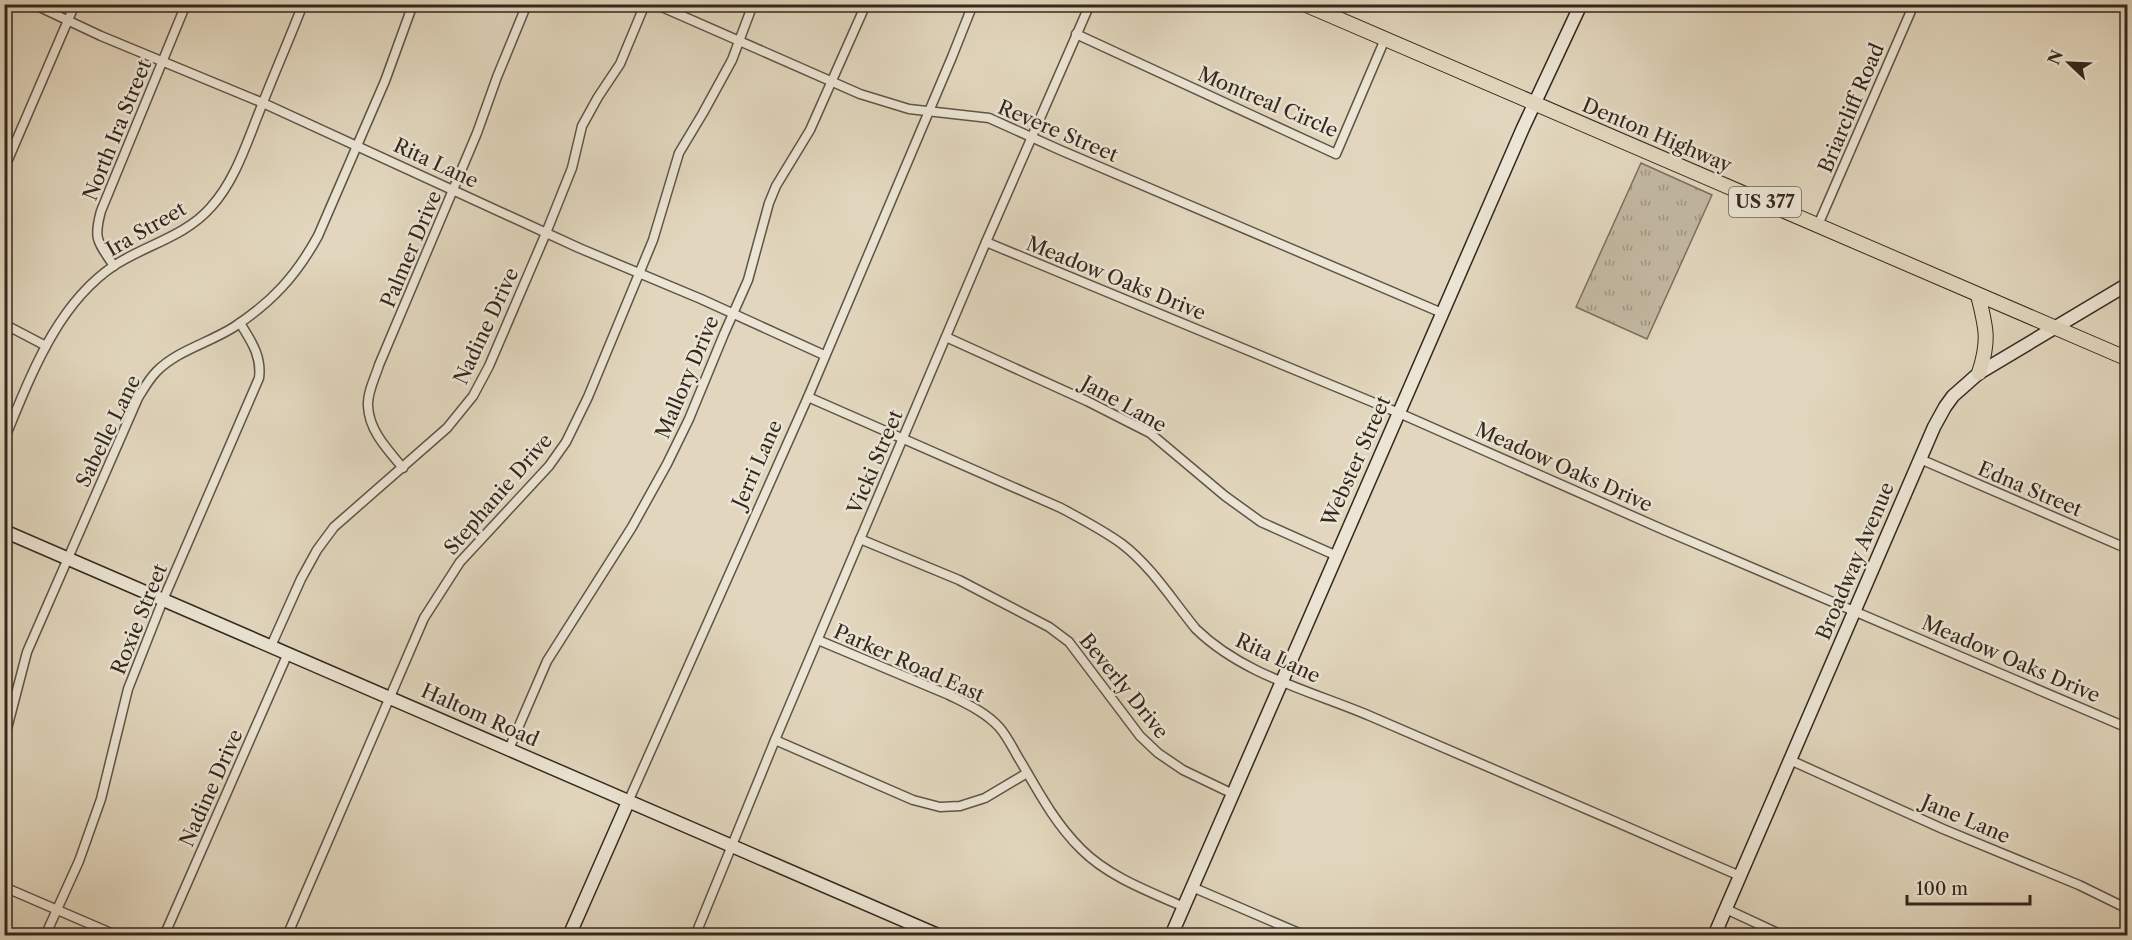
<svg xmlns="http://www.w3.org/2000/svg" width="2132" height="940" viewBox="0 0 2132 940" font-family="'Libre Caslon Text',serif">
  <style>
    .grass { fill: url(#grass-tufts); stroke: #7c7060; stroke-width: 1.5 }
    .lines { fill: none; stroke-linecap: round; stroke-linejoin: round }
    .street-casing { stroke: #5f5446; stroke-width: 11 }
    .secondary-casing { stroke: #33281e; stroke-width: 15 }
    .primary-casing { stroke: #33281e; stroke-width: 16 }
    .street { stroke: #ece5d5; stroke-width: 8 }
    .secondary { stroke: #ece5d5; stroke-width: 12 }
    .primary { stroke: #e2d7be; stroke-width: 14 }
    .labels { text-anchor: middle; stroke-width: 5; stroke-linejoin: round; paint-order: stroke }
    .shield { fill: #ece5d5; stroke: #6a6155; stroke-width: 1.5 }
    .shield-label { font-size: 18px; font-weight: bold; fill: #33281e }
    .street-label { font-size: 20px; fill: #33281e; stroke: #ece5d5 }
  </style>
  <defs>
    <pattern id="grass-tufts" width="24" height="20" patternUnits="userSpaceOnUse" patternTransform="scale(1.5)"><rect width="24" height="20" fill="#c4b9a3"/><path d="M3 7l-1-3M5 7V3M7 7l1-3M15 17l-1-3M17 17v-4M19 17l1-3" fill="none" stroke="#a09684"/></pattern>
  </defs>
  <rect width="100%" height="100%" fill="#e2d7be"/>
  <filter id="stains"><feTurbulence type="fractalNoise" baseFrequency=".00333" numOctaves="4"/><feColorMatrix values="0 0 0 0 .2 0 0 0 0 .09 0 0 0 0 .02 0 0 0 .5 -.17"/></filter>
  <radialGradient id="worn" r=".72"><stop offset=".6" stop-color="#630" stop-opacity="0"/><stop offset="1" stop-color="#630" stop-opacity=".3"/></radialGradient>
  <path class="grass" d="M1641,163l71,32 -65,144 -71,-32z"/>
  <g class="lines">
    <defs>
      <g id="street">
        <path d="M33,4l68,32 162,67 316,145 122,51 123,56"/>
        <path d="M655,4l205,90 49,15 80,9 71,32 382,163"/>
        <path d="M1076,34l260,120 49,-115"/>
        <path d="M4,169l71,-165"/>
        <path d="M1818,225l96,-221"/>
        <path d="M986,242l413,171 265,117 464,198"/>
        <path d="M114,266c-16,-24 -21,-26 -13,-55l85,-207"/>
        <path d="M4,324l42,22"/>
        <path d="M946,337l141,64 63,32 75,63 36,26 76,34"/>
        <path d="M808,397l253,111c20,11 42,22 61,36 29,22 51,57 74,85 47,46 115,62 174,87 123,53 247,106 370,160"/>
        <path d="M4,440c26,-62 52,-136 111,-175 31,-20 71,-29 96,-58 24,-26 36,-65 49,-97 14,-36 29,-70 43,-106"/>
        <path d="M1920,459l208,90"/>
        <path d="M403,468c-15,-18 -34,-37 -35,-62 -1,-13 7,-28 11,-41l98,-232 20,-56 30,-73"/>
        <path d="M860,539l99,41 90,47 20,15 71,94 18,17 25,17 50,24"/>
        <path d="M818,640l131,55c18,9 36,17 50,32 9,10 15,24 22,35 18,31 34,61 60,87 28,28 67,42 103,58"/>
        <path d="M271,646l30,-67 16,-29 17,-23 113,-99 26,-32 16,-30 57,-133 26,-65 10,-42 16,-29 22,-33 25,-60"/>
        <path d="M4,740l23,-88 111,-254c6,-10 11,-19 19,-27 21,-21 52,-28 77,-44 38,-25 62,-51 84,-91l67,-155 28,-77"/>
        <path d="M775,740l138,60 27,7 20,-1 25,-8 42,-25"/>
        <path d="M509,749l38,-88 85,-134 35,-63 22,-45 35,-85 24,-54 21,-77 7,-17 34,-56 56,-126"/>
        <path d="M1790,760l153,69 136,56 49,24"/>
        <path d="M628,802l180,-405 144,-340 21,-53"/>
        <path d="M4,887l114,49"/>
        <path d="M1192,887l114,49"/>
        <path d="M1726,909l58,27"/>
        <path d="M45,936l34,-75 22,-62 27,-110 35,-89 96,-222c3,-22 -8,-37 -19,-55"/>
        <path d="M164,936l124,-283"/>
        <path d="M287,936l137,-318 36,-56 89,-96 17,-24 22,-45 65,-157 26,-87 24,-40 29,-53 21,-56"/>
        <path d="M695,936l80,-196 211,-498 104,-238"/>
      </g>
      <g id="secondary">
        <path d="M4,531l936,405"/>
        <path d="M569,936l59,-134"/>
        <path d="M1171,936l352,-808 58,-124"/>
        <path d="M1714,936l220,-509 11,-20 8,-11 26,-23 149,-89"/>
      </g>
      <g id="primary">
        <path d="M1304,4l824,355"/>
        <path d="M1978,295c8,33 12,44 1,78"/>
      </g>
    </defs>
    <use href="#street" class="street-casing"/>
    <use href="#secondary" class="secondary-casing"/>
    <use href="#primary" class="primary-casing"/>
    <use href="#street" class="street"/>
    <use href="#secondary" class="secondary"/>
    <use href="#primary" class="primary"/>
  </g>
  <g class="labels">
    <rect class="shield" x="1729" y="187" width="72" height="30" rx="4.5"/>
    <g class="shield-label">
      <text x="1765" y="208">US 377</text>
    </g>
    <g class="street-label">
      <text transform="translate(1268 102) rotate(23)" y="7">Montreal Circle</text>
      <text transform="translate(1851 108) rotate(-67)" y="7">Briarcliff Road</text>
      <text transform="translate(117 130) rotate(-68)" y="7">North Ira Street</text>
      <text transform="translate(1058 131) rotate(23)" y="7">Revere Street</text>
      <text transform="translate(1657 135) rotate(23)" y="7">Denton Highway</text>
      <text transform="translate(436 163) rotate(25)" y="7">Rita Lane</text>
      <text transform="translate(146 229) rotate(-30)" y="7">Ira Street</text>
      <text transform="translate(411 249) rotate(-67)" y="7">Palmer Drive</text>
      <text transform="translate(1116 278) rotate(22)" y="7">Meadow Oaks Drive</text>
      <text transform="translate(486 326) rotate(-65)" y="7">Nadine Drive</text>
      <text transform="translate(687 377) rotate(-67)" y="7">Mallory Drive</text>
      <text transform="translate(1124 404) rotate(29)" y="7">Jane Lane</text>
      <text transform="translate(108 431) rotate(-64)" y="7">Sabelle Lane</text>
      <text transform="translate(1356 461) rotate(-66)" y="7">Webster Street</text>
      <text transform="translate(875 462) rotate(-67)" y="7">Vicki Street</text>
      <text transform="translate(757 464) rotate(-66)" y="7">Jerri Lane</text>
      <text transform="translate(1564 467) rotate(24)" y="7">Meadow Oaks Drive</text>
      <text transform="translate(2030 489) rotate(23)" y="7">Edna Street</text>
      <text transform="translate(498 494) rotate(-49)" y="7">Stephanie Drive</text>
      <text transform="translate(1855 561) rotate(-67)" y="7">Broadway Avenue</text>
      <text transform="translate(139 619) rotate(-68)" y="7">Roxie Street</text>
      <text transform="translate(1278 658) rotate(25)" y="7">Rita Lane</text>
      <text transform="translate(2011 659) rotate(23)" y="7">Meadow Oaks Drive</text>
      <text transform="translate(909 663) rotate(24)" y="7">Parker Road East</text>
      <text transform="translate(1124 686) rotate(51)" y="7">Beverly Drive</text>
      <text transform="translate(480 715) rotate(24)" y="7">Haltom Road</text>
      <text transform="translate(211 788) rotate(-66)" y="7">Nadine Drive</text>
      <text transform="translate(1966 819) rotate(23)" y="7">Jane Lane</text>
    </g>
  </g>
  <rect width="2132" height="940" fill="none" stroke="#e2d7be" stroke-width="24"/>
  <rect x="6" y="6" width="2120" height="928" fill="none" stroke="#33281e" stroke-width="3"/>
  <rect x="12" y="12" width="2108" height="916" fill="none" stroke="#33281e" stroke-width="1.5"/>
  <g transform="translate(2069 63) rotate(293)" stroke="#ece5d5" stroke-width="4.5" paint-order="stroke">
  <path d="M0-4.5L10 22L0 15L-10 22Z" fill="#33281e"/>
  <text y="-9" font-size="16" font-weight="bold" text-anchor="middle" fill="#33281e">N</text>
  </g>
  <path d="M1907 895v9h123v-9" fill="none" stroke="#33281e" stroke-width="3"/>
  <text x="1916" y="895" font-size="18" fill="#33281e" stroke="#ece5d5" stroke-width="4.5" paint-order="stroke">100 m</text>
  <rect width="100%" height="100%" filter="url(#stains)"/>
  <rect width="100%" height="100%" fill="url(#worn)"/>
</svg>
